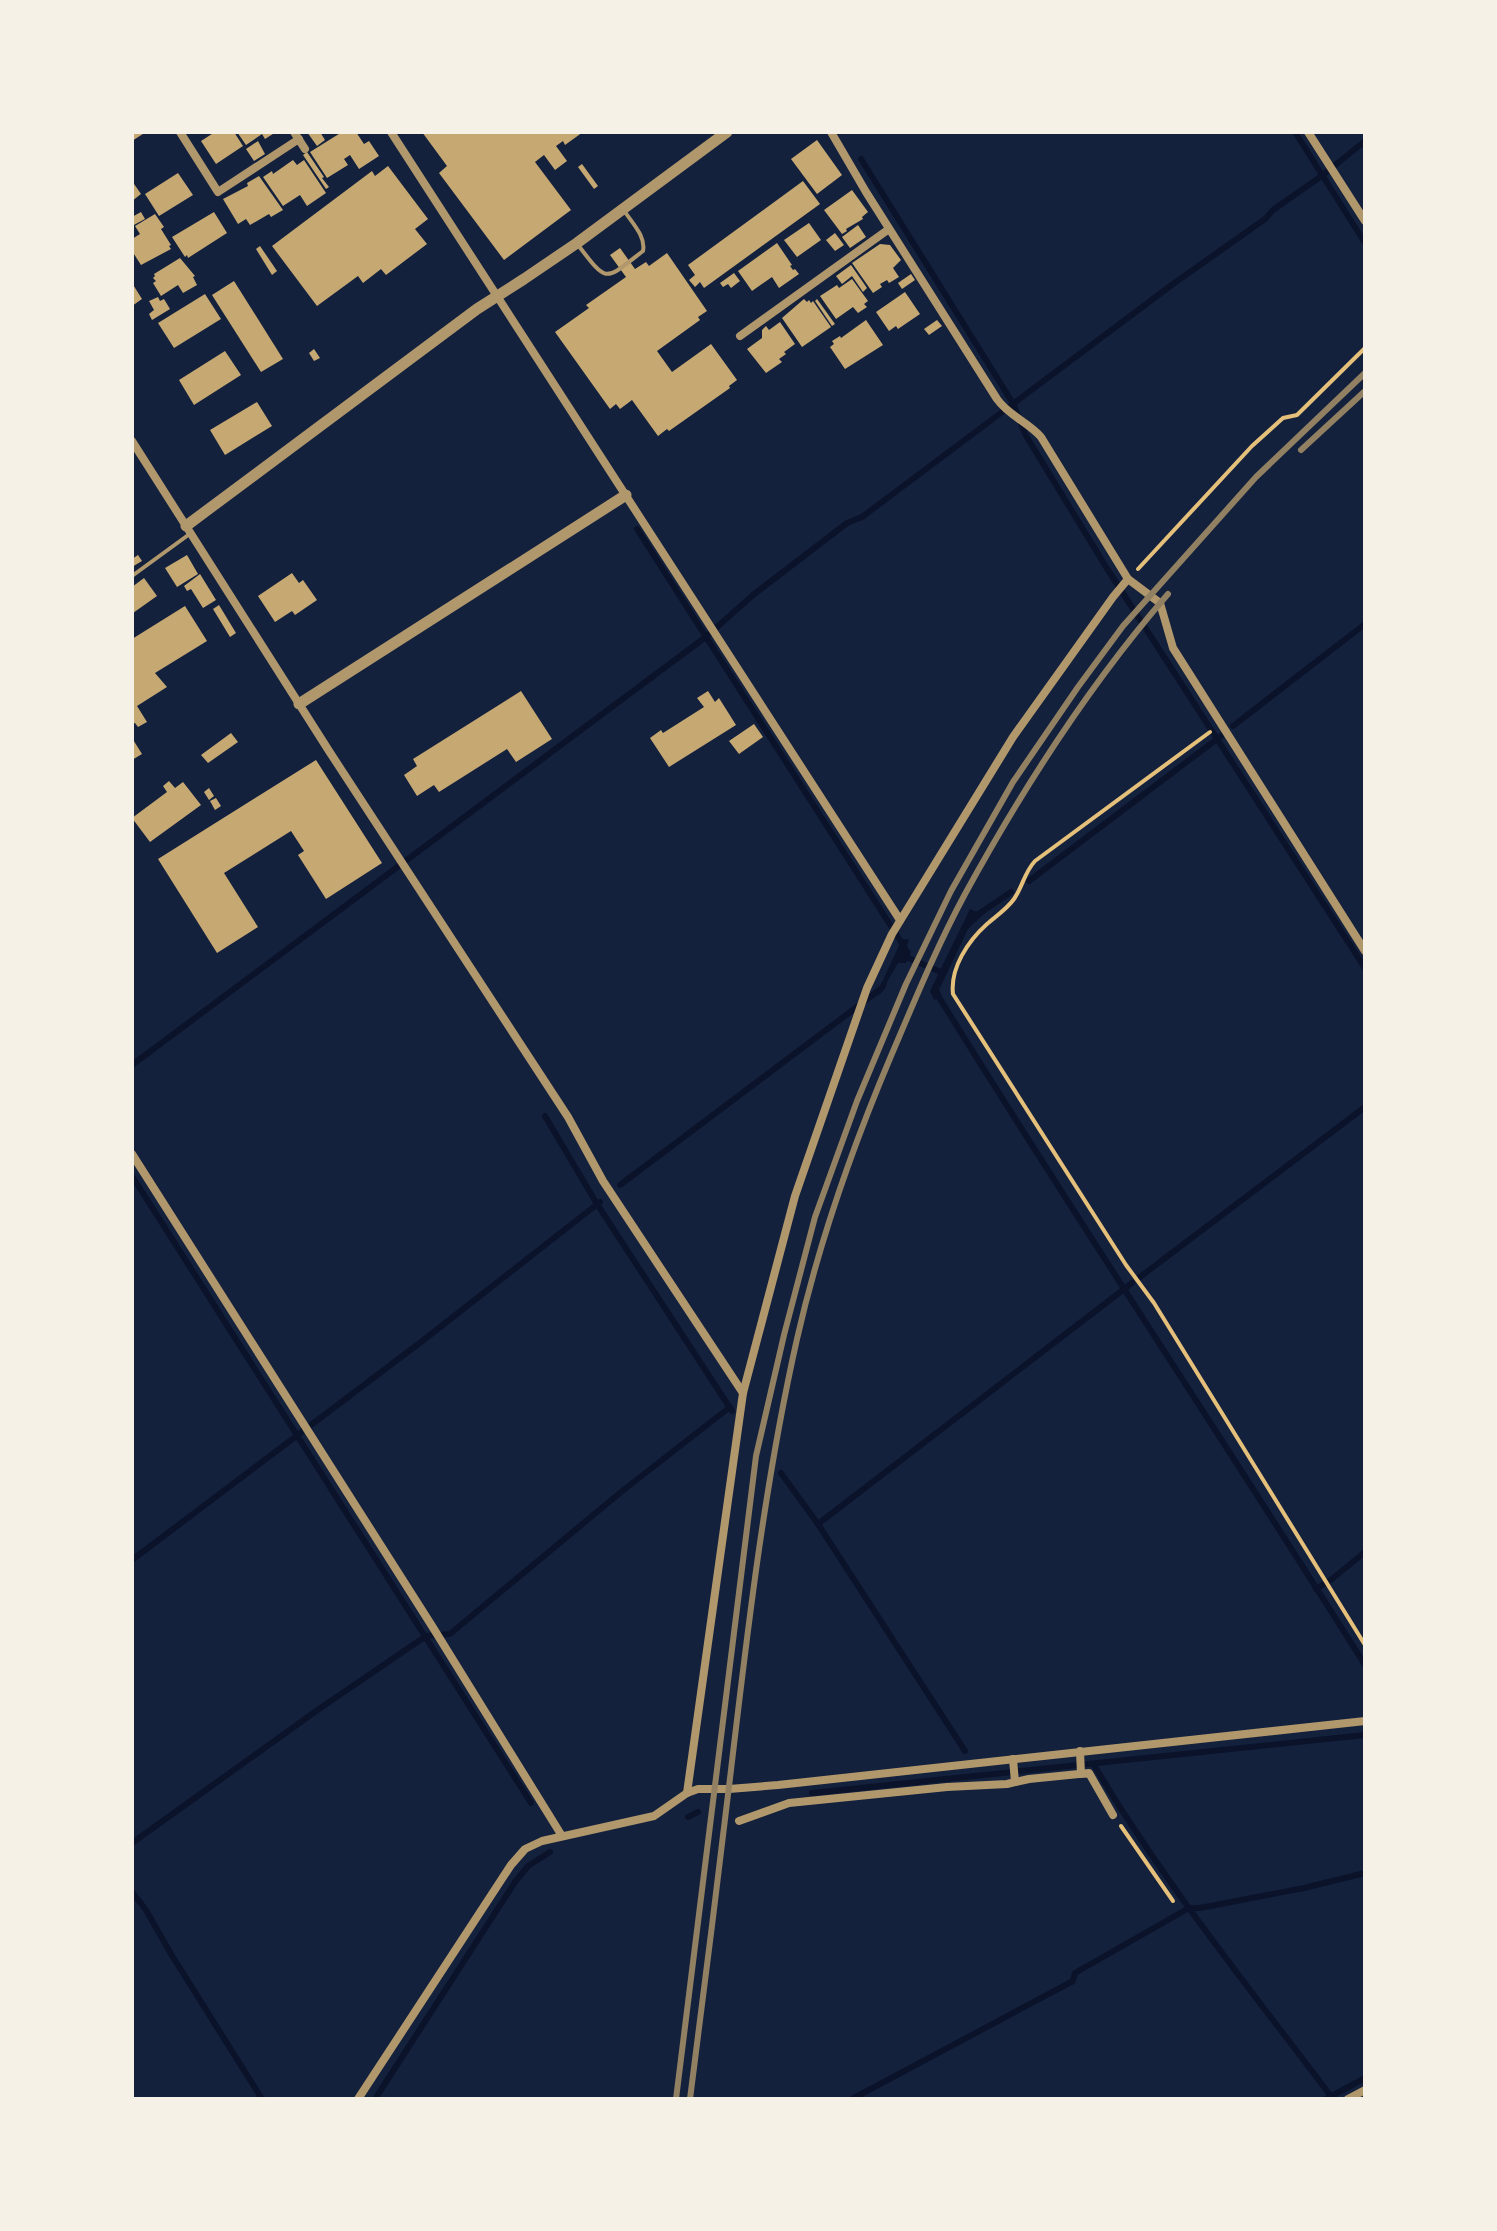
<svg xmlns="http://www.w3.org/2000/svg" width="1497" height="2231" viewBox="0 0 1497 2231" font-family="'Nunito Sans',sans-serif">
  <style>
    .water { fill: #0b132b }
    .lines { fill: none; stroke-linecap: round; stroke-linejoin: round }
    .stream { stroke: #0b132b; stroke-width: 6 }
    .building { fill: #c6a872 }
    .path { stroke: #e5c07b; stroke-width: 4 }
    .service { stroke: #b1986c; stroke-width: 4 }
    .minor { stroke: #b1986c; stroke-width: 8 }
    .tertiary { stroke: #b1986c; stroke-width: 11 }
    .rail { stroke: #918062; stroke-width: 6 }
  </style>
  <rect width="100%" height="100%" fill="#14213d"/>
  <g class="water">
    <path d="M970,909l7,3 5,-3 3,4 -17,16 -29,61 3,6 -8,4 -4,-9z"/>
    <path d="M902,939h7l-2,7 4,6 -5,11h-8l-19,33 5,-18z"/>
  </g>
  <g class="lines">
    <g class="stream">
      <path d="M1295,132l70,111"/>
      <path d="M861,159l153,246 11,29 81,133 259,401"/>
      <path d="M637,529l266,416"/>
      <path d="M1233,726l132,-102"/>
      <path d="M1029,881l192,-145"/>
      <path d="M977,915l34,-23"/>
      <path d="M904,956l39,17"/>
      <path d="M937,994c139,225 287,446 428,671"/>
      <path d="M132,1065l575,-429 46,-41 94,-72 15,-6 311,-233 92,-65 8,-9 50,-35 42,-34"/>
      <path d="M545,1116l52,88 135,207"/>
      <path d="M132,1176l399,627"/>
      <path d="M620,1185l262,-197 2,-4"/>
      <path d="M1140,1277l225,-170"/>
      <path d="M781,1473l37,51 147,227"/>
      <path d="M818,1524l314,-241"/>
      <path d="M132,1560l289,-218 179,-140"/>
      <path d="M1316,1589l16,-10 33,-27"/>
      <path d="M1094,1765c70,118 157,225 239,334"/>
      <path d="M812,1793l553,-58"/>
      <path d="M688,1817l10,-5"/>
      <path d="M132,1843l187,-134 107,-73 24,-2 171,-142 109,-85"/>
      <path d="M132,1892l14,18 25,44 91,145"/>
      <path d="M375,2099l140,-217 13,-16 22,-14"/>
      <path d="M852,2099l221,-118 2,-8 114,-65h11l104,-20 61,-15"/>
      <path d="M1326,2099l39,-21"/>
    </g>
  </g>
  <g class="building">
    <path d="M132,132h14l-14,9z"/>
    <path d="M215,132h19l9,14 -27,18 -15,-23z"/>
    <path d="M237,132h39l-11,7 -3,-5 -16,11z"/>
    <path d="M307,132h13l5,8 -8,6z"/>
    <path d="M342,132h14l8,12 5,-3 10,15 -20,13 -9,-14 -6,4 4,6 -21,13 -17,-26z"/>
    <path d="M422,132h161l-18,13 -2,-4 -7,5 11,15 -12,9 -11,-15 -9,7 36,48 -67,50 -65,-87 8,-7z"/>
    <path d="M817,140l25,35 -25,19 -26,-35z"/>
    <path d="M258,141l7,13 -11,7 -8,-12z"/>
    <path d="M307,152l17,25 -2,1 7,9 -3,2 -23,-34z"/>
    <path d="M293,160l4,5 7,-5 22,33 -19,13 -7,-11 -17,11 -20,-29 9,-6 1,3z"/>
    <path d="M582,164l16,22 -4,3 -16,-22z"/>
    <path d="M388,166l40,53 -13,10 12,15 -41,31 -5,-6 -18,14 -5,-7 -41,30 -45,-60 100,-75 3,5z"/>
    <path d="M178,173l15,22 -34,21 -14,-22z"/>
    <path d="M259,176l24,34 -12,7 -2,-3 -19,11 -4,-6 -8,5 -15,-25 25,-13 -1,-3z"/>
    <path d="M132,181l9,13 -9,7z"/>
    <path d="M803,181l17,23 -116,84 -4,-6 -5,5 -6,-7 6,-5 -7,-10z"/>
    <path d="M852,190l16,22 -6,5 1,2 -17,10 1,2 -5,3 -18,-24z"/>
    <path d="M141,212l4,7 -13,7v-9z"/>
    <path d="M214,212l13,21 -39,25 -1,-3 -2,2 -13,-20z"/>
    <path d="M155,214l9,13 -3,2 10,16 -2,1 2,3 -30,16 -9,-14v-12l8,-5 -5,-8z"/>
    <path d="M809,223l12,17 -24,17 -13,-17z"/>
    <path d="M858,225l8,12 -16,11 -8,-11z"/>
    <path d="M835,233l9,12 -9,6 -9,-11z"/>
    <path d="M777,243l15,22 -2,1 3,4 2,-1 4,5 -20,14 -7,-11 -20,14 -14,-20z"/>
    <path d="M880,244l10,1 11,15 -8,8 6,9 -10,6 -2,-3 -7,4 2,3 -9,6 -21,-30z"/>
    <path d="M260,246l17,25 -5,4 -16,-26z"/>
    <path d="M620,248l15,21 11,-7 3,4 18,-13 40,58 -9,6 2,3 -43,31 15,21 39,-28 26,36 -8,6 1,2 -61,43 -2,-2 -9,7 -26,-36 -12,9 -4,-5 -6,5 -55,-77 34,-24 -3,-3 40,-28 -16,-22z"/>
    <path d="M180,258l15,18 -2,1 4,8 -14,8 -5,-8 -17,11 -8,-13 3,-2 -3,-3 2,-2 -1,-2z"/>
    <path d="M851,265l16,23 -4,4 -11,-16 -10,8 -6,-8z"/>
    <path d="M734,273l6,8 -9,7 -3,-4 -5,3 -3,-4z"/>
    <path d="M911,274l4,6 -13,9 -4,-6z"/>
    <path d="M852,279l16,22 -4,3 3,3 -9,6 -5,-6 -17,12 -16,-23 17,-11 2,3z"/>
    <path d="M234,281l49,78 -22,13 -49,-77z"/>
    <path d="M132,283l10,16 -10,7z"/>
    <path d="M905,292l15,22 -22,15 -2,-3 -7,5 -13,-19z"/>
    <path d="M205,294l16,25 -47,29 -16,-25z"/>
    <path d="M158,297l2,4 4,-2 6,10 -18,11 -3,-6 5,-4 -5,-9z"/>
    <path d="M804,299l3,3 2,-2 2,3 2,-2 18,26 -29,20 -20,-29z"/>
    <path d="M817,299l18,25 -3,2 -17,-25z"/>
    <path d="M866,320l17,25 -38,24 -15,-22 4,-3 -2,-3 8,-5 1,2z"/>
    <path d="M937,320l5,6 -13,9 -5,-6z"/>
    <path d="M780,322l15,22 -11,8 2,2 -7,5 3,3 -16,11 -19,-24 15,-11v-8l4,-4 3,4z"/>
    <path d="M314,349l6,9 -6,3 -5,-8z"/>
    <path d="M225,351l16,24 -47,30 -15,-25z"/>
    <path d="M257,402l15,24 -47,29 -15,-25z"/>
    <path d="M138,555l4,6 -10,6v-8z"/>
    <path d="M187,555l11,19 -21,13 -12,-19z"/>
    <path d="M292,573l7,10 4,-3 14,20 -22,15 -3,-4 -17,11 -17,-26z"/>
    <path d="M200,574l16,26 -13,8 -12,-19 -4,2 -3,-5z"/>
    <path d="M144,578l13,18 -24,17 -1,-26z"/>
    <path d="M219,605l17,28 -6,4 -17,-28z"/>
    <path d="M185,606l22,35 -52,32 12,14 -30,19 10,16 -9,5 -3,-4 -3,1v-85z"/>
    <path d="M521,691l31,48 -36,23 -9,-13 -68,43 -5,-7 -17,11 -13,-21 13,-9 -4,-7z"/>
    <path d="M708,691l7,11 4,-4 17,27 -67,42 -19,-29 11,-8 2,3 41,-26 -7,-9z"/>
    <path d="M754,724l9,13 -24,17 -10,-13z"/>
    <path d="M231,733l7,9 -30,21 -7,-8z"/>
    <path d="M132,738l10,16 -10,6z"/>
    <path d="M316,760l66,103 -56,36 -28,-44 6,-4 -13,-20 -67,42 34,54 -41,26 -59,-94z"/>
    <path d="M169,781l6,7 8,-6 18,23 -51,37 -18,-24 35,-26 -4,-6z"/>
    <path d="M209,788l5,8 -5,4 -5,-8z"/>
    <path d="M216,798l5,8 -6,4 -5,-9z"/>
  </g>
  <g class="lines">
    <g class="path">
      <path d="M1138,569l114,-123 31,-28 14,-3 68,-67"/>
      <path d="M1210,732l-175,129c-11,12 -12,25 -21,38 -7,10 -18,17 -27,25 -19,17 -37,44 -34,70l173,271 28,38 211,342"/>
      <path d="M1121,1826l52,75"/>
    </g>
    <g class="service">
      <path d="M578,245c30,39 26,36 65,6 3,-14 -10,-27 -18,-39"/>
      <path d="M132,576l59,-43"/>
    </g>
    <g class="minor">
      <path d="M180,132l38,60 81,-53"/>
      <path d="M294,132l11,17"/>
      <path d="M391,132l509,788"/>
      <path d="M831,132l35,60 131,207c12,17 31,23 44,38l87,142 32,24 13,45 192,303"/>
      <path d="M1308,132l57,89"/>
      <path d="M740,336l149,-107"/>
      <path d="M132,441l197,310 239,366 35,64 140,212"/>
      <path d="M132,1154l300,472 130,210"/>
      <path d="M1080,1751l1,23"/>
      <path d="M1013,1759l2,23"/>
      <path d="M687,1793l56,-400 52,-197 72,-208 25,-54 121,-197 100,-140 15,-18"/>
      <path d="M739,1821l50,-18 158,-16 60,-3 22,-5 60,-6 24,42"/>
      <path d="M358,2099l153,-234 14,-16 17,-8 112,-25 33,-23 11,-4h31l49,-4 587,-64"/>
      <path d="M1348,2099l17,-9"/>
    </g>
    <g class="tertiary">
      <path d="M186,526l291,-217 47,-30 53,-36 150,-111"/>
      <path d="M299,704l327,-209"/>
    </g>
    <g class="rail">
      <path d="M1301,450l64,-59"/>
      <path d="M676,2099l80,-643 28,-121 31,-118 42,-116 49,-117 45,-93 62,-109 65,-95 45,-61 133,-149 109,-104"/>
      <path d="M690,2099c14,-110 28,-219 41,-329 17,-144 34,-289 66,-431 22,-97 55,-191 94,-283 23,-54 46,-110 74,-162 58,-106 124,-209 203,-300"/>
    </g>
  </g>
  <rect width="1497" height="2231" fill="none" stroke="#f6f1e7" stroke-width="268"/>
</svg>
